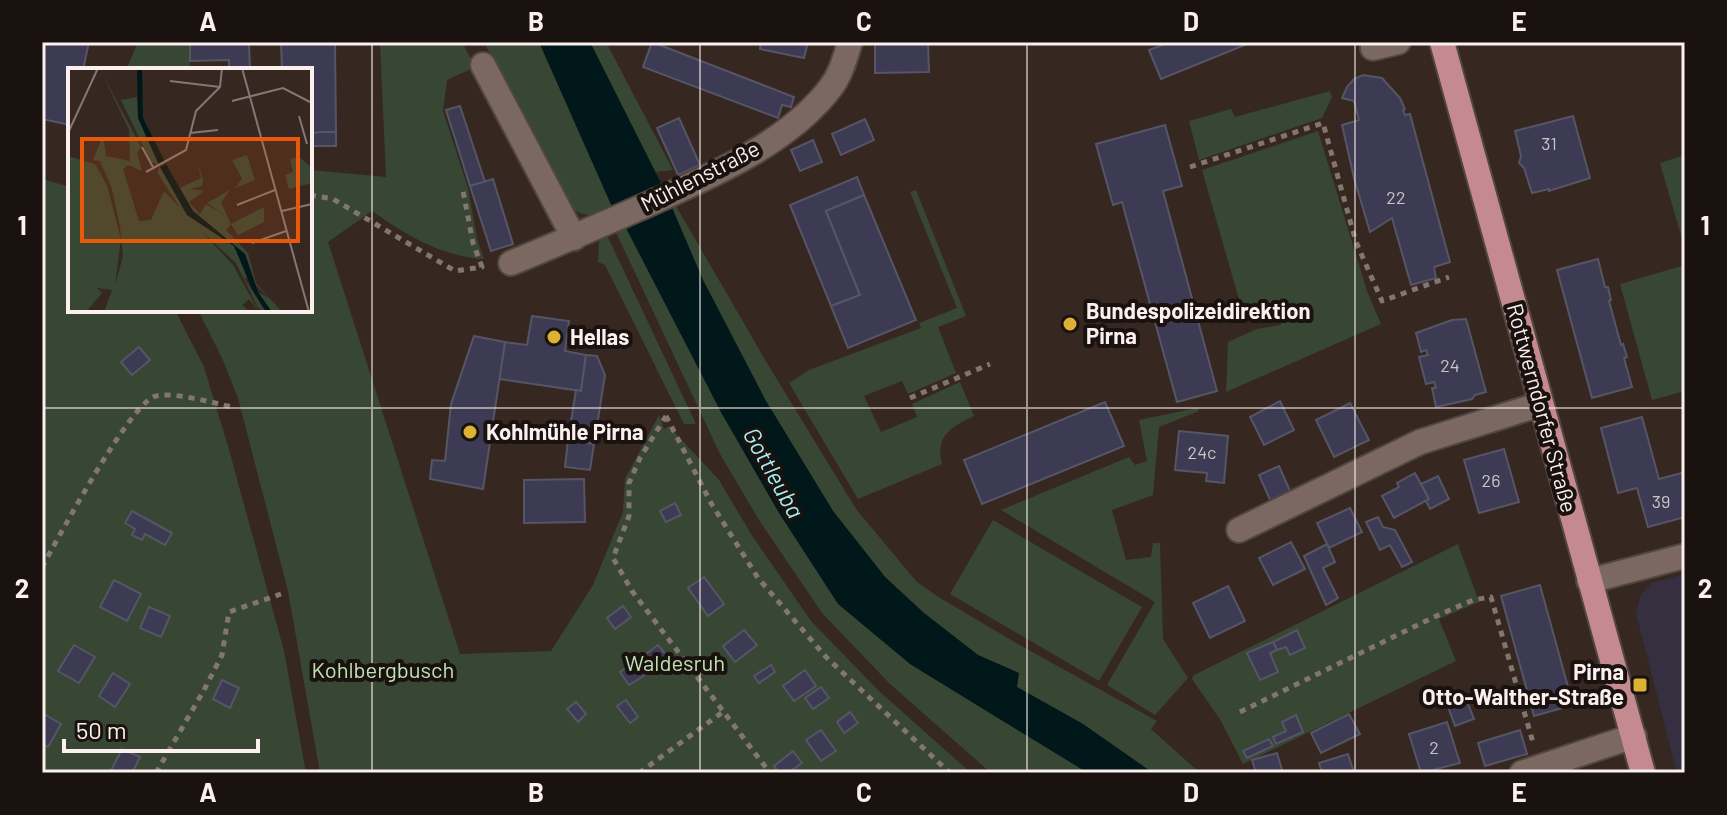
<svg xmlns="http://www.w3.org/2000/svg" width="1727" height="815" viewBox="0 0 1727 815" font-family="Barlow,sans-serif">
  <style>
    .commercial { fill: #352f40 }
    .green { fill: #384733 }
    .water { fill: #001819 }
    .building { fill: #3c3b53; stroke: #565565; stroke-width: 2 }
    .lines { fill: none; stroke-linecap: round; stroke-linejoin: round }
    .minor-casing { stroke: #524641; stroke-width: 28 }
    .major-casing { stroke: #524641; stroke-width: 28 }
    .path { stroke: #837671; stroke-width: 5; stroke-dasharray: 6 6; stroke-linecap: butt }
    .minor { stroke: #7a6861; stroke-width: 24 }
    .major { stroke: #c58990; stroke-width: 24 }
    .grid { fill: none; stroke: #fbf0ed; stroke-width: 2; stroke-opacity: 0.55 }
    .poi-dot { fill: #ddb233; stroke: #19120f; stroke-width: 3 }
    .labels { text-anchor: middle; stroke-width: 8; stroke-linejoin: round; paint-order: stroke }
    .number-label { font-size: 18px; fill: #cbc3c6 }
    .street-label { font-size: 22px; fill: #fbf0ed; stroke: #19120f }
    .poi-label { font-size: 22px; font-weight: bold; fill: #fbf0ed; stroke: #19120f; text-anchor: start }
    .park-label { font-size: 22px; fill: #c0e2b4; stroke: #19120f }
    .water-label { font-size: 24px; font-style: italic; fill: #a5eef2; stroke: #19120f }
    .inset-road { fill: none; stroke: #857773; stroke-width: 2 }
    .view { fill: #e8590c; fill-opacity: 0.15; stroke: #e8590c; stroke-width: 4 }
    .inset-edge { fill: none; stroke: #fbf0ed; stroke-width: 4 }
    .neatline { fill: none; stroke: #fbf0ed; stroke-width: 3 }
    .grid-label { font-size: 26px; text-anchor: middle; font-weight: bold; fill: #fbf0ed }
  </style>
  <rect width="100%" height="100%" fill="#362721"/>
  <path class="commercial" d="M1685,574v199h-8l-41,-160 5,-19 11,-11z"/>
  <g class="green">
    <path d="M138,42h52v28h-64z"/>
    <path d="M380,42h82l13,25 -28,13 -4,31 25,77 9,51 7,20c-42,-2 -78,-24 -112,-48l-44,31 132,412 91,-3 42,-66 30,-73 2,-33 34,-64 5,14 5,-3 50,54 32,54 60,87 68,70 92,82h-651l-32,-182 -50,-193 -16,-40 -24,-48h112v-140l76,7z"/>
    <path d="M484,42h55l74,167c-19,7 -29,10 -45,-4z"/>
    <path d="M590,42h16l67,128 -18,2z"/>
    <path d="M1330,91l2,6 -10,21 -123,42 -10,-39 42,-12 4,8z"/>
    <path d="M1318,131l49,160 14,33 -155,68 2,-50 29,-13 24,-4 -2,-16 -28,-1 -11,-5 -38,-133z"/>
    <path d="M1685,155v94l-25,-86z"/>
    <path d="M42,179l28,8v123h105l29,57 24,79 56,205 22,122h-264z"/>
    <path d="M916,190l50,126 -28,11 18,46 -48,21 -6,-13 -38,15 17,36 36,-15 -5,-13 48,-22 14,34c-23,11 -39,20 -32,48l-84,35 -69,-116 20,-13 112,-42 -2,-5 38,-15 -47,-116z"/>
    <path d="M676,206l91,157 89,146 61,73 23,16 85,50 132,73 -6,8 49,44h-47l-70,-49 -66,-37 1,-14 -40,-18 -54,-42 -39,-36 -52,-66 -67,-110 -63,-121 -31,-72z"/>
    <path d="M624,224l98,190 188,250 178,109h-97l-102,-90 -67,-70 -63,-93 -39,-66 -106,-226z"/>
    <path d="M606,233l90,191h-12l-79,-159 -7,-3 1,-20z"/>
    <path d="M1685,265v126l-33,9 -32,-116z"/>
    <path d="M1197,408l2,3 -40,16 -6,68 -41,15 14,50 25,-3 2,-14h7l3,96 25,39 -33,37 -48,-30 48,-83 -154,-92 128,-53 6,8 12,-4 -8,-41z"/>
    <path d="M993,520l149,87 -43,74 -149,-87z"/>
    <path d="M1458,544l21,58 -40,17 17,42 -213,103 -22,-43 -29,-42 2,-4z"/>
  </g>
  <g class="water">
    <path d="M539,42h51l73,145 -50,22z"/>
    <path d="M670,203l33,77 63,121 67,110 52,66 39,36 54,42 41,18 -2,14 66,37 70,49h-65l-178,-109 -72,-60 -59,-91 -57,-99 -98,-190z"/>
  </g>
  <g class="building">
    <path d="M44,42h45l-6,28h-13v55l-28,-6z"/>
    <path d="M190,42h59l1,28h-21v-10l-39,1z"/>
    <path d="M281,42h54l1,90 -26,2v-64h-28z"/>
    <path d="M652,42l142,55 -3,10 -9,-2 -4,13 -135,-51z"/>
    <path d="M761,42h47l-4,16 -44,-9z"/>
    <path d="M875,42h53l1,30 -54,1z"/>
    <path d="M1170,42h82l-91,37 -12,-29z"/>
    <path d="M1363,75l19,3 18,20 5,11 -2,1 2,5 5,-1 40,148 -16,5 2,11 -25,7 -19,-67 -22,14 -16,-54 -12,-53 17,-5 -5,-19 -12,-3 5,-11 7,-8z"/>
    <path d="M460,106l25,76 -15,4 -24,-76z"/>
    <path d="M1573,116l17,62 -41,13v-2l-17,4 -8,-25 -5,-5 2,-7 -6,-25z"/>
    <path d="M679,118l21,47 -22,10 -21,-47z"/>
    <path d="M865,119l9,21 -33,15 -9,-21z"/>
    <path d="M1165,125l17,61 -19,5 54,200 -40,11 -55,-200 -9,3 -17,-61z"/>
    <path d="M319,132h17v14h-26v-12z"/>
    <path d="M813,140l9,22 -22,9 -9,-21z"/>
    <path d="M857,177l7,18 -38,16 34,84 -29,11 -41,-101z"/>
    <path d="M493,179l20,65 -22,7 -21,-65z"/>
    <path d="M864,195l52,125 -68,28 -17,-42 29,-11 -34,-84z"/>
    <path d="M1598,259l7,28h3l3,13 -2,1 12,44 2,-1 4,13 -3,1 8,29 -40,11 -35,-128z"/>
    <path d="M532,316l37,5 -4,30 21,4 -5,36 -82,-12 6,-37 22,3z"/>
    <path d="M1466,319l20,73 -11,3 -3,4 -36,8 -4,-19h4l-2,-6 -8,2 -7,-27 9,-2 -2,-5 -5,2 -5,-19 36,-13z"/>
    <path d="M474,336l31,6 -22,147 -53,-10 2,-19 13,1 6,-57z"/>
    <path d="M139,347l11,13 -18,15 -11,-13z"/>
    <path d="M586,355l11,1 8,19 -11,69 -26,-4 8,-50 5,1z"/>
    <path d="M1280,401l14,29 -30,15 -14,-28z"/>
    <path d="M1105,402l19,44 -142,58 -18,-44z"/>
    <path d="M1350,403l19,37 -35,17 -18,-37z"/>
    <path d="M1642,417l17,62 26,-7v45l-37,10 -11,-39 -19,5 -17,-65z"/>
    <path d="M1179,431l49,5 -4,47 -18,-2 1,-8 -32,-3z"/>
    <path d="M568,440l26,4 -4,26 -25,-3z"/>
    <path d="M1504,449l15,53 -40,11 -15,-53z"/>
    <path d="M1279,466l12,27 -20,9 -12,-27z"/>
    <path d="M1415,473l14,26 -35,19 -12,-22 17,-9 -2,-4z"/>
    <path d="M1438,476l11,23 -19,10 -4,-8 3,-2 -8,-15z"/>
    <path d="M584,479l1,43 -61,1v-43z"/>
    <path d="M675,503l6,12 -15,7 -6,-11z"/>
    <path d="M1350,508l12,24 -33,16 -12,-25z"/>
    <path d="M132,511l40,22 -7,12 -20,-11 -3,6 -10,-5 3,-6 -10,-6z"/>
    <path d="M1378,517l5,10 12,3 17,32 -10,5 -12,-22 -10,5 -14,-28z"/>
    <path d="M1291,542l14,27 -32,16 -14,-27z"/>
    <path d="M1327,544l8,18 -12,6 15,30 -12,7 -22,-49z"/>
    <path d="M704,577l20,27 -16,12 -20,-28z"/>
    <path d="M114,580l27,14 -14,27 -27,-14z"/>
    <path d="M1540,585l33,120 -39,11 -33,-120z"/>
    <path d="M1228,586l17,35 -35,17 -17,-35z"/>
    <path d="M623,606l8,11 -16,12 -8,-11z"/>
    <path d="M149,607l21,9 -9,21 -21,-9z"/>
    <path d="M744,630l13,15 -22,17 -12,-16z"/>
    <path d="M1297,630l8,18 -15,7 -4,-8 -9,3 -4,-8z"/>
    <path d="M1273,642l4,8 -7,3 8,19 -18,8 -13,-27z"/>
    <path d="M74,645l21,12 -16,26 -21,-12z"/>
    <path d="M658,645l10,12 -17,12 -9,-12z"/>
    <path d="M636,661l9,14 -16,10 -9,-13z"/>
    <path d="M771,665l4,7 -16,11 -5,-7z"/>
    <path d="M805,670l11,16 -22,15 -11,-15z"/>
    <path d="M113,673l17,11 -15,23 -16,-11z"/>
    <path d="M222,680l17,8 -9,20 -17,-9z"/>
    <path d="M821,687l8,11 -16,11 -8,-11z"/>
    <path d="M1464,694l10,25 -19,7 -9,-25z"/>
    <path d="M626,700l12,17 -8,6 -13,-17z"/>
    <path d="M576,702l10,12 -8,8 -11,-13z"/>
    <path d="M850,712l8,11 -14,10 -7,-11z"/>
    <path d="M44,714l17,10 -13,23 -6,-3v-26z"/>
    <path d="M1349,714l11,20 -39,19 -10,-20z"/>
    <path d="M1296,715l7,17 -27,12 -3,-7 13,-6 -4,-9z"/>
    <path d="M1447,722l13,41 -39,10 -12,-39z"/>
    <path d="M821,730l15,21 -15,10 -15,-21z"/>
    <path d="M1520,730l7,24 -42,12 -7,-23z"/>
    <path d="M1269,739l4,7 -26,12 -4,-7z"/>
    <path d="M122,749l18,8 -8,16h-22z"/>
    <path d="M793,751l9,12 -14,10h-9l-5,-7z"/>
    <path d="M1277,753l6,20h-27l-4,-13z"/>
    <path d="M1348,754l6,19h-32l-3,-10z"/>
  </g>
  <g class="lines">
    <defs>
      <g id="minor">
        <path d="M1373,48l25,-6"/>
        <path d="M483,65l91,173"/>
        <path d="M511,263c42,-17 83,-35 124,-53 65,-29 152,-64 196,-123 10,-13 14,-29 19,-45"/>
        <path d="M1239,530l181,-88 121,-38"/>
        <path d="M1589,581l96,-25"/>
        <path d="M1522,773l112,-37"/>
      </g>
      <path id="major" d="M1442,42l201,731"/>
    </defs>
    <use href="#minor" class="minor-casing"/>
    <use href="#major" class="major-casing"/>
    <g class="path">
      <path d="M1190,167l133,-44 33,119 26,59 67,-24"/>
      <path d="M310,195l23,4 122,72 27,-4 -9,-24 -10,-52"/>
      <path d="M910,398l80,-34"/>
      <path d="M666,416l45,87 47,75 68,79 124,116"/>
      <path d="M666,416l-26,42 -11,25v33l-16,42 19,33 138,182"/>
      <path d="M42,567c18,-32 84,-156 111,-170 15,-7 61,6 79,10"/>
      <path d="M1240,712l194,-95 39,-17 18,-3 43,149"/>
      <path d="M156,773l48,-83 18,-35 7,-43 52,-18"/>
      <path d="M639,773l85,-62"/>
    </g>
    <use href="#minor" class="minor"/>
    <use href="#major" class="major"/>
  </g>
  <path class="grid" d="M372,42v731M700,42v731M1027,42v731M1355,42v731M42,408h1643"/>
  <g class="poi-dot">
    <circle cx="1070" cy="324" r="8"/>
    <circle cx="554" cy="337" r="8"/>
    <circle cx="470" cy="432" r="8"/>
    <rect x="1632" y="677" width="16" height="16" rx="4"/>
  </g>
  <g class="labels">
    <g class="number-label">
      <text x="1549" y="150">31</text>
      <text x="1396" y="204">22</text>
      <text x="1450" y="372">24</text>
      <text x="1202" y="459">24c</text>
      <text x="1491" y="487">26</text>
      <text x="1661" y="508">39</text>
      <text x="1434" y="754">2</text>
    </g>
    <g class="street-label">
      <text transform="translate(700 176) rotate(-27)" y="8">Mühlenstraße</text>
      <text transform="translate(1542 408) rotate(75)" y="8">Rottwerndorfer Straße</text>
    </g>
    <g class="poi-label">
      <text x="1086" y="319">Bundespolizeidirektion<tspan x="1086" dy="25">Pirna</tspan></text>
      <text x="570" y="345">Hellas</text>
      <text x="486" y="440">Kohlmühle Pirna</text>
      <text x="1624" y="680" text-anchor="end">Pirna<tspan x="1624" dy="25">Otto-Walther-Straße</tspan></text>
    </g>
    <g class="park-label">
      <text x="675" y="671">Waldesruh</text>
      <text x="383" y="678">Kohlbergbusch</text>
    </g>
    <g class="water-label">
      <text transform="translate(773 473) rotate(61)" y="8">Gottleuba</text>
    </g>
  </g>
  <g transform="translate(68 68)">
    <rect width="244" height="244" fill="#362721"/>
    <path d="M33,3l40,76 -4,6 5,18 -14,-6 -5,4 16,52 12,-1 13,-29 69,74 26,47 -10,-13 -7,6 8,7h-146l8,-22 -15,-2 5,5 -16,19 -18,-2v-154l27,8 12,21 14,54 -6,47 8,-30 -3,-29 -8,-38 -12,-28 -7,-1 10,-25 3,21 24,5 -1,-31zM69,29l1,21 21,47 -8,-3 -30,-62zM179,87l8,25 -20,8 7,-9 -10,-19zM231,89l11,9 2,17 -23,6 -4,-14 8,-3 -3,-13zM129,95l6,16 -1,7 -12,3 14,2 -15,11 11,12 6,-10 20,12 -19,-13 23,-13 -9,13 10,21 33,-17v15l-26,13 -7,-11 -5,6 22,23 8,30 26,29 -11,-1 -13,-19 12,7 -15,-15 -10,-30 -52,-43 -27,-46 14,23 21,-10zM92,99l27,48 47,31 10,17 4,15h-4l22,34 -8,-4 -22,-45 -51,-47 -28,-44z" fill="#384733"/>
    <path d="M69,0h5l1,50 22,44 -6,3 -21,-47zM98,96l27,47 52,43 13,38 14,20h-6l-14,-23 -18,-43 -47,-31 -27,-48z" fill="#001819"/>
    <path class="inset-road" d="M174,0l67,244M102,13l50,6M164,33l51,-13 29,15M231,48l8,28M0,65l30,-65M122,65l28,-3M74,79l12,22M78,104l40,-22 10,-39 24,-24 2,-19M169,137l38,-15M214,143l30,-7M184,175l34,-12"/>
    <path class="view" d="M14,71h216v102h-216z"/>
    <rect width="244" height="244" class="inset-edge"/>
  </g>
  <rect width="1727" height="815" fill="none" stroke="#19120f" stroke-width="88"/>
  <path d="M64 739v12h194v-12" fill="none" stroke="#fbf0ed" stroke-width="4"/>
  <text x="76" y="739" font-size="24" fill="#fbf0ed" stroke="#19120f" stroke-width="6" paint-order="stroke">50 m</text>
  <rect x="44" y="44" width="1639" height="727" class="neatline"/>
  <g class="grid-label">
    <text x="208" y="31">A</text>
    <text x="536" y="31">B</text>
    <text x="864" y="31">C</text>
    <text x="1191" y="31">D</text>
    <text x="1519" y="31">E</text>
    <text x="22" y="235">1</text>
    <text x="1705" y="235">1</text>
    <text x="22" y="598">2</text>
    <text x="1705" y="598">2</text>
    <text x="208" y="802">A</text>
    <text x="536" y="802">B</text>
    <text x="864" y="802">C</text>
    <text x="1191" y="802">D</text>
    <text x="1519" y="802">E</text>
  </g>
</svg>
